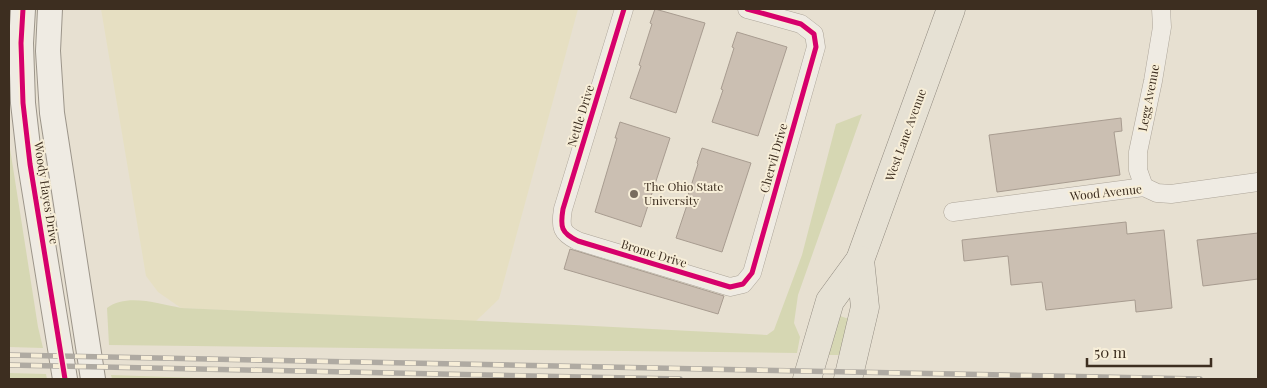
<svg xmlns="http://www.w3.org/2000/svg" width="1267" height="388" viewBox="0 0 1267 388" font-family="'Playfair Display',serif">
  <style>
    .farmland { fill: #e6dfc2 }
    .green { fill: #d6d7b3 }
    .building { fill: #cbbfb2; stroke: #a89c90 }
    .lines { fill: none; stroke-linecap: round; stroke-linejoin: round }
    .street-casing { stroke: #ada599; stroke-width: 19 }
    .secondary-casing { stroke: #9c958a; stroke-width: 26 }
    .primary-casing { stroke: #928b80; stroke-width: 29 }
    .street { stroke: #efebe3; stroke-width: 18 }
    .secondary { stroke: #efebe3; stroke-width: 24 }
    .primary { stroke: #e6e1d4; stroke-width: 28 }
    .rail-casing { stroke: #afaaa2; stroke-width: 5.5 }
    .rail { stroke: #f7eed8; stroke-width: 4; stroke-dasharray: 11; stroke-linecap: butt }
    .cycleway-casing { stroke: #f7eed8; stroke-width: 8 }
    .cycleway { stroke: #d6006c; stroke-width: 5 }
    .poi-dot { fill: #786c5e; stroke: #f7eed8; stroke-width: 2 }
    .labels { text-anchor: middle; stroke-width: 4; stroke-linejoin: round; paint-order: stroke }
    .street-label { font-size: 12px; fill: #3d2e20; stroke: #f7eed8 }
    .poi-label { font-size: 12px; fill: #3d2e20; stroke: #f7eed8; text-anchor: start }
  </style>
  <rect width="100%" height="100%" fill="#e7e0d1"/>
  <path class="farmland" d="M101,9h477l-79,290 -24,23 -294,-14 -23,-16 -12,-16z"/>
  <g class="green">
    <path d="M862,114l-64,181 -4,28 6,14 -3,16 -688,-8 -2,-37c20,-15 52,-4 74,0l393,17 193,10 7,-5 28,-75 34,-131z"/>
    <path d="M9,142l29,185 5,21 -34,-1z"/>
    <path d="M840,316l9,3 -10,36h-11z"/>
    <path d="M9,373l37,1 1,5h-38z"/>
    <path d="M111,375l115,4h-114z"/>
  </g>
  <g class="building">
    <path d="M655,9l50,14 -29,90 -46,-15 11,-32 -2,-1 13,-41 -2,-1z"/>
    <path d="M737,32l50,15 -29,89 -46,-14 11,-32 -2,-1 13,-41 -2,-1z"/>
    <path d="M1121,118l1,13 -8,1 6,43 -123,17 -8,-57z"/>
    <path d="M620,122l50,16 -29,89 -46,-15 22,-74h-2z"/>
    <path d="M702,148l49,15 -29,89 -46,-14 11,-33h-2l13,-41 -1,-1z"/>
    <path d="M1126,222l1,12 37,-4 8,78 -36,4 -1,-12 -89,10 -4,-28 -31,3 -3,-29 -44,5 -2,-21z"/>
    <path d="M1258,233v46l-55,7 -6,-46z"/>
    <path d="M570,249l154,47 -6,18 -154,-45z"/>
  </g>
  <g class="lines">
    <defs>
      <g id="street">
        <path d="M624,9l-61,200c-3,18 -2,24 15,32l152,46 13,-3 9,-11 64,-226 -2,-13 -13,-10 -54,-15"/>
        <path d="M1144,187l-6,-17v-18l15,-71 9,-54 -1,-18"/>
        <path d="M953,212l191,-25 13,6 14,1 87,-12"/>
      </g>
      <g id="secondary">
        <path d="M23,9l-2,34 2,60 7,61 35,215"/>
        <path d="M50,9l-2,42 4,62 41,266"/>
      </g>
      <g id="primary">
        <path d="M807,379l23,-78 30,-41 91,-251"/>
        <path d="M848,379l17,-72 -5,-47"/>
      </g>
    </defs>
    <use href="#street" class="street-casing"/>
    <use href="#secondary" class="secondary-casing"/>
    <use href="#primary" class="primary-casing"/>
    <use href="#street" class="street"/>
    <use href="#secondary" class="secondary"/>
    <use href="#primary" class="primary"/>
    <defs>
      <g id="rail">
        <path d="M9,355l1191,24"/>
        <path d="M9,365l671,14"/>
      </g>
    </defs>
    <use href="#rail" class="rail-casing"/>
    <use href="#rail" class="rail"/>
    <defs>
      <g id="cycleway">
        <path d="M23,9l-2,34 2,60 7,61 35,215"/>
        <path d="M624,9l-61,200c-3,18 -2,24 15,32l152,46 13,-3 9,-11 64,-226 -2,-13 -13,-10 -54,-15"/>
      </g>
    </defs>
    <use href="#cycleway" class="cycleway-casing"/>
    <use href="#cycleway" class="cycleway"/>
  </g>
  <circle class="poi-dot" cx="634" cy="194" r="5"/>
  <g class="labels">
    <g class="street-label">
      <text transform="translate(1149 98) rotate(-79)" y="4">Legg Avenue</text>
      <text transform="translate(581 116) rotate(-73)" y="4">Nettle Drive</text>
      <text transform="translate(906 135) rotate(-70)" y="4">West Lane Avenue</text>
      <text transform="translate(774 158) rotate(-74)" y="4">Chervil Drive</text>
      <text transform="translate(46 193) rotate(81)" y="4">Woody Hayes Drive</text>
      <text transform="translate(1106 193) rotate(-6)" y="4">Wood Avenue</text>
      <text transform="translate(654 254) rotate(17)" y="4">Brome Drive</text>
    </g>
    <g class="poi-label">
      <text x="644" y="191">The Ohio State<tspan x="644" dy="14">University</tspan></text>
    </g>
  </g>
  <rect width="1267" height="388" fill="none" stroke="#3d2e20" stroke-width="20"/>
  <path d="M1087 358v8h124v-8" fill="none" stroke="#3d2e20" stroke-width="2.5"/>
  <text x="1094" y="358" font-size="15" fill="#3d2e20" stroke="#f7eed8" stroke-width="4" paint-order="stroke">50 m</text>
</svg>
